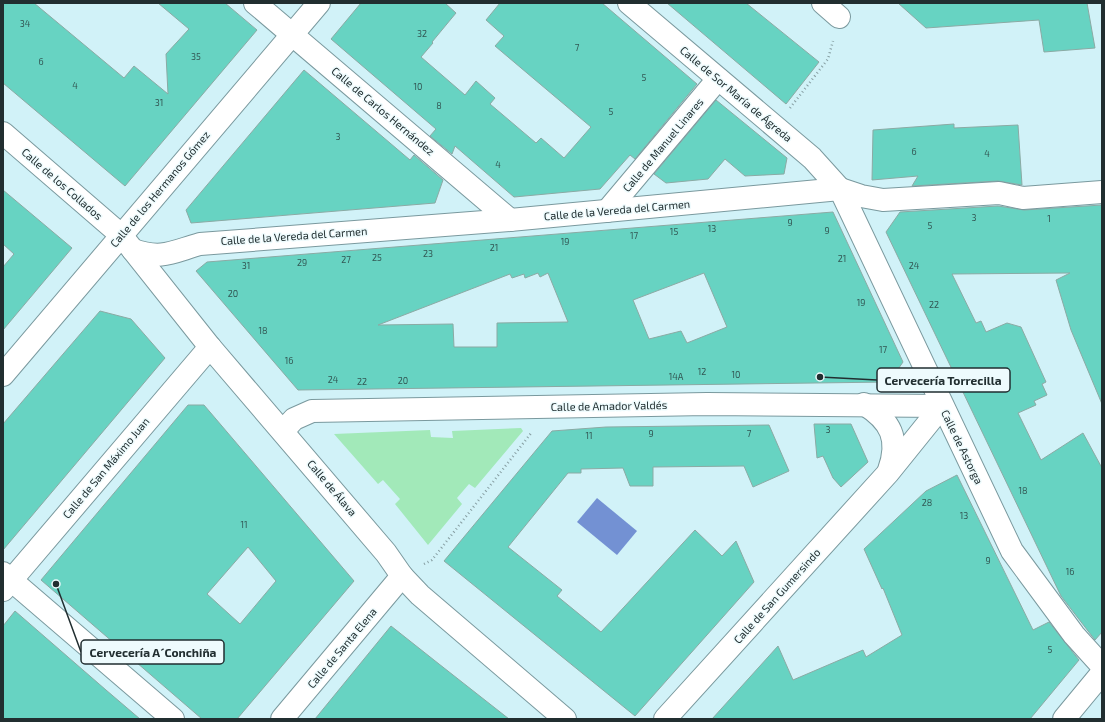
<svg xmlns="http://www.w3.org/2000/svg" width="1105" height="722" viewBox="0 0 1105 722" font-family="'Exo 2',sans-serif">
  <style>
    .green { fill: #a2e9b9 }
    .water { fill: #7391d3 }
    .building { fill: #67d3c2; stroke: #8baaa4; fill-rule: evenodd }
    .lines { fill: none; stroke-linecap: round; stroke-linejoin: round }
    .street-casing { stroke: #7a999e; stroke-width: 24 }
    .secondary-casing { stroke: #7a999e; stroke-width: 24 }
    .path { stroke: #869ea2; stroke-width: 2.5; stroke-dasharray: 1 3; stroke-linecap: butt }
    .street { stroke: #fff; stroke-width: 22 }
    .secondary { stroke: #fff; stroke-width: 22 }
    .labels { text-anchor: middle; stroke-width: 3; stroke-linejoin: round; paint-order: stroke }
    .number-label { font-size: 9px; fill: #325754 }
    .street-label { font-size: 11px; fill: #212e30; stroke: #eefbfd }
    .leader { fill: none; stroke: #212e30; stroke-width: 1.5 }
    .callout-dot { fill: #212e30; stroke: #eefbfd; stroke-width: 1.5 }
    .callout { fill: #eefbfd; stroke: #212e30; stroke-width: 1.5 }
    .callout-label { font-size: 12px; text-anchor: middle; font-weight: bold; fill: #212e30 }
  </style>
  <rect width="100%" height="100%" fill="#d1f2f8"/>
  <path class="green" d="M521,428l2,3 -48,57 -6,-4 -12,14 5,6 -34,41 -33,-41 5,-5 -17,-19 -5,4 -44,-50 96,-4 1,7 22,1 -1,-7z"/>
  <path class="water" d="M597,498l40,33 -20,24 -40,-33z"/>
  <g class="building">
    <path d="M3,3h31l90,75 10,-12 34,28 -2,-40 23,-25 -31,-26h67l32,27 -132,156 -122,-103z"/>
    <path d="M361,3h84l11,10 -24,29 1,1 -12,14 44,38 11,-14 19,17 -5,6 46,39 5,-5 23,20 27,-31 -96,-81 9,-10 -18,-16 14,-17h102l95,81 -62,75 -5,-4 -30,34 -86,8 -59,-51 -3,8 -22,-18 6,-7 -105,-90z"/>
    <path d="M667,3h79l73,59 -33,42z"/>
    <path d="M898,3h189l8,45 -51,4 -5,-32 -113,8z"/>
    <path d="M304,70l106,90 4,-5 29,25 -8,23 -244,20 -5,-13z"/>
    <path d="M716,100l71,58 -3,16 -39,2 -20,-17 -17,20 -42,4 -12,-9z"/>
    <path d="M954,124v4l64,-3 4,60 -24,-4 -86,5 6,-10 -46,4 1,-50z"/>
    <path d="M3,190l69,58 -69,82v-63l11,-13 -11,-10z"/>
    <path d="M1102,205v199l-31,-74 -15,-50 14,-7 -118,1 24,49 5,-2 5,11 21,-9 14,4 25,55 -4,2 5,11 -13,6 2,4 -18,8 23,47 42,-27 19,35v164l-7,8 -34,-44 -175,-364 14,-20 98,-6 26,4z"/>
    <path d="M833,212l70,150 -14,20 -591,8 -102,-119 11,-9zM538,273l2,4 8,-4 20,49 -71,1v24h-43l-1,-23 -75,1 132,-51 2,4 12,-4 1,4zM704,273l23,54 -40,16 -6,-12 -32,8 -16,-39z"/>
    <path d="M100,311l31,8 34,39 -162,192v-126z"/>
    <path d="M188,405h16l150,176 -117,138h-35l-161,-139zM248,547l28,34 -36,43 -33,-30z"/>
    <path d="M814,424h37l17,38 -27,25 -8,-9 -10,-22 -6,2z"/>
    <path d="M769,425l20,46 -36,16 -9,-21 -91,1v19h-23l-7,-18 -42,1v4h-13l-60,74 54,43 -5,6 44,36 94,-102 27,26 14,-15 18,41 -119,134 -191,-155 108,-130 54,-4z"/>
    <path d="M957,475l76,155 16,-8 30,38 -49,59h-318l66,-73 15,34 70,-30 3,7 36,-22 -19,-47 -1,1 -18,-40 62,-58z"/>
    <path d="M15,611l91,79 34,29h-137v-93z"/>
    <path d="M391,626l48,38 70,55h-194z"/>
  </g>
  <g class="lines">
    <defs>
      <g id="street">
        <path d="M255,3l255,217"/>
        <path d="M629,3l183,155 28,31 172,362 62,84 28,31"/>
        <path d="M823,3l16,14"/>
        <path d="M3,133l118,102 89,112 176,206 16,23 18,19 145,124"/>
        <path d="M607,211l111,-132"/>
        <path d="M133,250c29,10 39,2 67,-6l310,-24 330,-31 21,7 22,4 116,-7 24,5 79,-6"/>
        <path d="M3,375l316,-372"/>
        <path d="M864,404c27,17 36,35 25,66"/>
        <path d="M283,431l11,-12 18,-8 395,-7 235,2"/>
        <path d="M3,573l170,146"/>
        <path d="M3,590l207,-243"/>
        <path d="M282,719l120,-143"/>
        <path d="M665,719l223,-246 54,-67"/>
      </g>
      <path id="secondary" d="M1064,719l38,-46"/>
    </defs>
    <use href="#street" class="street-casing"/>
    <use href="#secondary" class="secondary-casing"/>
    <g class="path">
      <path d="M790,108l38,-49 5,-18"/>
      <path d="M424,564l8,-4 100,-128"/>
    </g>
    <use href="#street" class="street"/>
    <use href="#secondary" class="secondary"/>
  </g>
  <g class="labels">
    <g class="number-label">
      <text x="25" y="27">34</text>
      <text x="422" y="37">32</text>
      <text x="577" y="51">7</text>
      <text x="196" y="60">35</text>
      <text x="41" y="65">6</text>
      <text x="644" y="81">5</text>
      <text x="75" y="89">4</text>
      <text x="418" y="90">10</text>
      <text x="159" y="106">31</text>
      <text x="439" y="109">8</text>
      <text x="611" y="115">5</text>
      <text x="338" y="140">3</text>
      <text x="914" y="155">6</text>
      <text x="987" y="157">4</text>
      <text x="498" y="168">4</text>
      <text x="974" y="221">3</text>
      <text x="1049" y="222">1</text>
      <text x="790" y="226">9</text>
      <text x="930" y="229">5</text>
      <text x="712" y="232">13</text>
      <text x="827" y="234">9</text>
      <text x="674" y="235">15</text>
      <text x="634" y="239">17</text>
      <text x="565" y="245">19</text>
      <text x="494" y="251">21</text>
      <text x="428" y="257">23</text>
      <text x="377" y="261">25</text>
      <text x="842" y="262">21</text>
      <text x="346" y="263">27</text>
      <text x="302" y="266">29</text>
      <text x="246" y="269">31</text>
      <text x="914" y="269">24</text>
      <text x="233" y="297">20</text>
      <text x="861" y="306">19</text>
      <text x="934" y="308">22</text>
      <text x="263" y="334">18</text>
      <text x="883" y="353">17</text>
      <text x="289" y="364">16</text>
      <text x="702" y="375">12</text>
      <text x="736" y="378">10</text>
      <text x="676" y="380">14A</text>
      <text x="333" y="383">24</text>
      <text x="403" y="384">20</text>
      <text x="362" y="385">22</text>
      <text x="828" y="433">3</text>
      <text x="651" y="437">9</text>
      <text x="749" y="437">7</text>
      <text x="589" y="439">11</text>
      <text x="1023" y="494">18</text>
      <text x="927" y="506">28</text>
      <text x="964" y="519">13</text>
      <text x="244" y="528">11</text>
      <text x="988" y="564">9</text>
      <text x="1070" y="575">16</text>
      <text x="1050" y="653">5</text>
    </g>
    <g class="street-label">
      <text transform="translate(736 94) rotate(40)" y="4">Calle de Sor María de Ágreda</text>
      <text transform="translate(383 111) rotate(40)" y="4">Calle de Carlos Hernández</text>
      <text transform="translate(663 145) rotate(-50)" y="4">Calle de Manuel Linares</text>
      <text transform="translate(62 184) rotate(41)" y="4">Calle de los Collados</text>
      <text transform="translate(160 189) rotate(-50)" y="4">Calle de los Hermanos Gómez</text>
      <text transform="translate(617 210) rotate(-5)" y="4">Calle de la Vereda del Carmen</text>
      <text transform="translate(294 236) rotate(-4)" y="4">Calle de la Vereda del Carmen</text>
      <text transform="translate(609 406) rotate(-1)" y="4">Calle de Amador Valdés</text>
      <text transform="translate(962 447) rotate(64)" y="4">Calle de Astorga</text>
      <text transform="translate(106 468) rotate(-50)" y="4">Calle de San Máximo Juan</text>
      <text transform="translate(332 488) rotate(50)" y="4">Calle de Álava</text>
      <text transform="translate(777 596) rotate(-48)" y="4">Calle de San Gumersindo</text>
      <text transform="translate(342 648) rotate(-50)" y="4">Calle de Santa Elena</text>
    </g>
  </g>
  <path class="leader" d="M820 377L877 380M56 584L81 652"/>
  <g class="callout-dot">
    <circle cx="820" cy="377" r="4"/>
    <circle cx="56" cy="584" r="4"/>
  </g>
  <g class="callout">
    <rect x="877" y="368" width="133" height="24" rx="4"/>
    <rect x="81" y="640" width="143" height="24" rx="4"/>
  </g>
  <g class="callout-label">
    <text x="943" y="385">Cervecería Torrecilla</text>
    <text x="153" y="657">Cervecería A´Conchiña</text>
  </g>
  <rect width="1105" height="722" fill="none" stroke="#212e30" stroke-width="8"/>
</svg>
